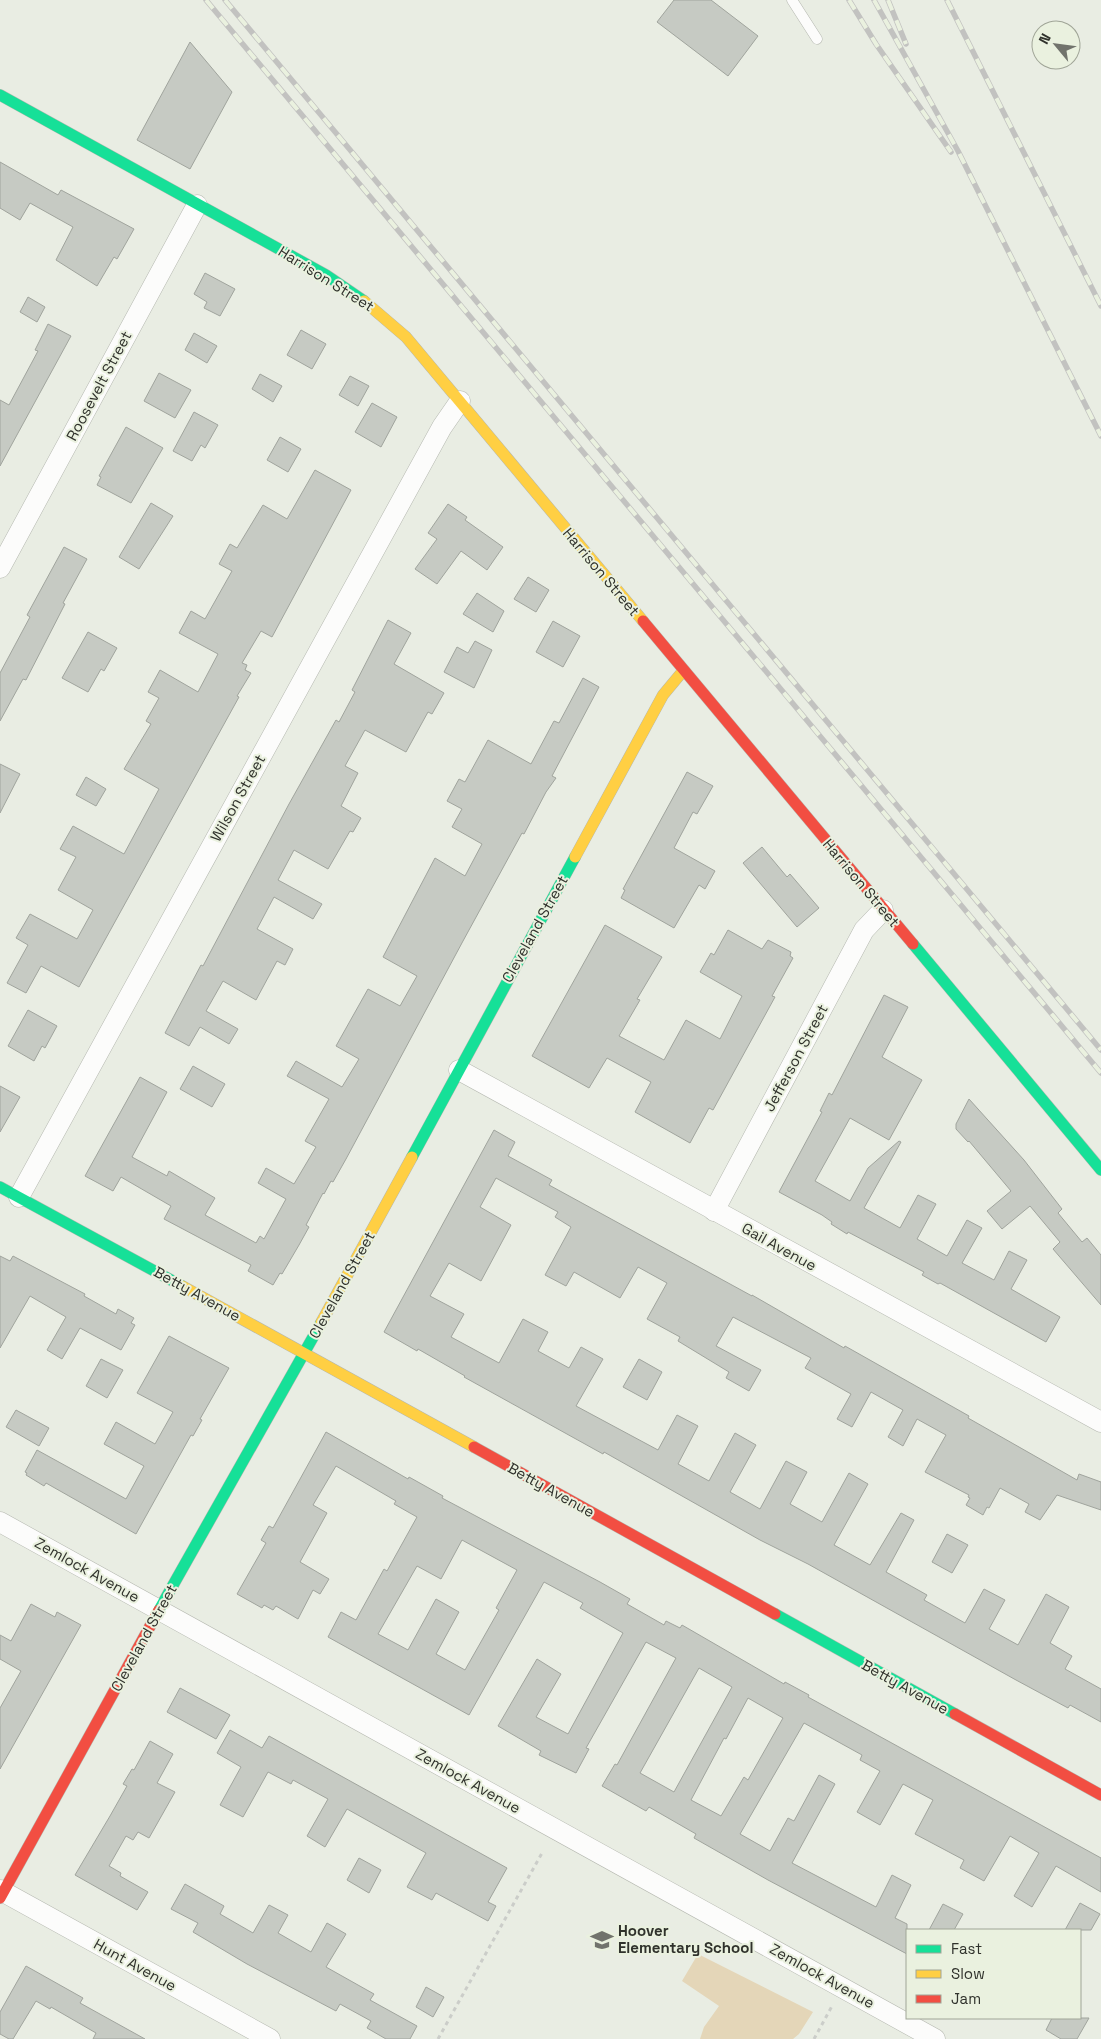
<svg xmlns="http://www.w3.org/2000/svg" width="1101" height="2039" viewBox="0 0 1101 2039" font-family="'Space Grotesk',sans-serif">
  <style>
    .green { fill: #e4d6b8 }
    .building { fill: #c6cac3; stroke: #a0a49d; fill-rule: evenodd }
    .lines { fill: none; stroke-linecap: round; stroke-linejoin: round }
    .lane-casing { stroke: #b5b8b0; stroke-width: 11 }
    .street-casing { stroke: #b5b8b0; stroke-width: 21 }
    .fast-casing { stroke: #b5b8b0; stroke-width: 12 }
    .slow-casing { stroke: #b5b8b0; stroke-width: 12 }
    .jam-casing { stroke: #b5b8b0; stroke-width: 12 }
    .path { stroke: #cbcdc9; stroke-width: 3; stroke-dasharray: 4 4; stroke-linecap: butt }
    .lane { stroke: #fcfcfb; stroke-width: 10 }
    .street { stroke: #fcfcfb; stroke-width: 20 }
    .fast { stroke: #16e098; stroke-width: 11 }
    .slow { stroke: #ffcf43; stroke-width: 11 }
    .jam { stroke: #f24e42; stroke-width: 11 }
    .rail-casing { stroke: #c2c2c0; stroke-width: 5.5 }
    .rail { stroke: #eaf1df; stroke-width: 4; stroke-dasharray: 11; stroke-linecap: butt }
    .labels { text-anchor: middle; stroke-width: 4; stroke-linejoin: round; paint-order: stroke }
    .street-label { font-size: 15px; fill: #30322c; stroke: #eaf1df }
    .poi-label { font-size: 15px; font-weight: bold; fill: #30322c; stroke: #eaf1df; text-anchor: start }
  </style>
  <rect width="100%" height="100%" fill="#e9ede3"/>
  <path class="green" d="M698,1954l115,58 -14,22 -6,5h-93l4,-12 15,-21 -37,-25z"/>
  <g class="building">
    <path d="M674,0h37l47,36 -30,40 -71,-54z"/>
    <path d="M190,42l42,50 -42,77 -53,-29z"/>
    <path d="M0,162l58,33 3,-5 73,39 -17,30 -3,-2 -17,29 -41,-26 17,-33 -43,-24 -10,17 -20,-12z"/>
    <path d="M205,273l30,16 -15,27 -16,-8 3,-6 -13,-8z"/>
    <path d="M28,297l17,10 -8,15 -17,-10z"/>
    <path d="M48,324l23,12 -71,130v-66l9,5 29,-54 -3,-1z"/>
    <path d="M301,330l25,14 -14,25 -25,-14z"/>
    <path d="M194,333l23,13 -10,17 -22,-13z"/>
    <path d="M159,373l32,17 -16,28 -31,-17z"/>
    <path d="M260,374l22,12 -9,16 -21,-13z"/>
    <path d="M350,376l19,10 -11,20 -19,-11z"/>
    <path d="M372,403l25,14 -16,30 -26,-15z"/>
    <path d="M194,412l24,13 -13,23 -4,-3 -9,16 -19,-10z"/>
    <path d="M126,427l37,21 -32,55 -34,-18 4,-8 -2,-1z"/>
    <path d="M280,437l21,12 -13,23 -21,-12z"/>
    <path d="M315,470l36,20 -79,147 -11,-6 -19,32 5,2 -2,5 6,3 -14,23 2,1 -160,290 -38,-21 -15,27 -19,-10 21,-38 -12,-7 14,-24 47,25 16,-29 -35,-20 18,-33 -16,-8 13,-23 51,28 35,-65 -35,-20 27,-45 -5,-3 13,-23 -11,-6 12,-22 38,22 20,-38 -39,-21 12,-22 14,8 27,-48 -13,-7 11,-20 7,4 26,-43 24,14z"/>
    <path d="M151,503l22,13 -34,53 -20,-12z"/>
    <path d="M448,504l19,13 -2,3 38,27 -16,23 -26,-19 -24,33 -22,-15 22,-30 -9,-6z"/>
    <path d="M64,547l23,12 -24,44 2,1 -39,76 -3,-1 -23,42v-48l30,-56 -3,-2z"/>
    <path d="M528,577l21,13 -13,22 -22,-13z"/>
    <path d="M477,593l27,18 -11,21 -30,-18z"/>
    <path d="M388,620l23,13 -17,31 50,29 -12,21 -4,-2 -22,40 -41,-22 -20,36 13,7 -17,33 20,12 -8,14 -3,-1 -22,38 -34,-19 -16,30 44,24 -9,15 -39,-22 -17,32 36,20 -8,16 -8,-4 -21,39 -33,-19 -17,30 32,18 -9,15 -29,-17 -11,19 -24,-13 36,-68 2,1 86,-162 47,-84 3,2 16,-30 -3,-2z"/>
    <path d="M553,621l27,15 -17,31 -27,-15z"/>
    <path d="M88,632l29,16 -13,23 -3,-2 -13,23 -26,-14z"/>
    <path d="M475,641l17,9 -18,38 -30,-16 13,-25 11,6z"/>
    <path d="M583,678l16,9 -47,89 4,2 -10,14 -22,42 -2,-1 -59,108 -117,218 -13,23 -2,-1 -7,13 -1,-1 -17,32 3,2 -10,18 -17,29 -2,-1 -7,12 -25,-14 3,-6 -87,-46 7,-13 -50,-29 -8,14 -28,-15 55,-99 27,15 -35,65 35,19 2,-5 46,27 -10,17 51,28 4,-7 4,3 22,-40 -28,-16 8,-15 28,16 22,-37 -11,-6 24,-42 -42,-23 9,-15 46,26 17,-28 -23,-13 32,-57 32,17 17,-30 -34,-19 52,-99 30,18 17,-32 -30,-17 10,-18 -15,-8 12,-22 6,3 23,-42 43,24 23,-43 5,2z"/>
    <path d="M0,764l20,10 -20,39z"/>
    <path d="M687,772l26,14 -16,28 -4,-2 -19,36 41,23 -10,18 -6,-4 -25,43 -53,-30 4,-8 -2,-1z"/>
    <path d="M86,777l20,12 -10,17 -20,-11z"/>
    <path d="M762,847l25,30 3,-3 29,34 -22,19 -54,-64z"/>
    <path d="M605,925l57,32 -25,42 3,1 -21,36 45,24 22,-40 34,19 22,-43 -42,-24 11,-19 3,2 14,-25 34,19 6,-9 23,12 -1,4 3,2 -21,38 3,1 -62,113 -4,-2 -19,35 -55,-31 16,-30 -44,-24 -18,30 -57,-32z"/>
    <path d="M884,995l24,12 -26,50 40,23 -33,60 -39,-22 -35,63 35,20 18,-33 31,-27 2,1 -37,66 36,20 18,-33 18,9 -19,35 30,17 20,-36 15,8 -20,35 32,17 15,-29 18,9 -16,29 49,28 -14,25 -106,-59 -2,1 -16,-9 2,-3 -76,-40 -1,2 -16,-10 1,-2 -10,-7 -43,-23 43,-80 -2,-1 9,-18 3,2z"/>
    <path d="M28,1010l29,16 -12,22 -3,-2 -8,15 -26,-15z"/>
    <path d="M193,1066l32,18 -13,23 -32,-18z"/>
    <path d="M0,1086l20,11 -20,35z"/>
    <path d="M969,1099l55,61 38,49 -4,4 24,29 5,-4 14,17v50l-48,-56 7,-7 -30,-36 -28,23 -15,-18 24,-20 -42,-50 -1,1 -12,-13v-5z"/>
    <path d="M494,1130l21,12 -7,14 44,24 -3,5 203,111v-1l92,53 1,-2 124,70 -1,2 109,62 2,-6 22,8v28l-44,-15 -17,25 -15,-8 4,-8 -29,-16 -11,20 -2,-1 -4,8 -17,-10 4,-7 -2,-1 1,-2 -44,-23 21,-37 -29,-16 -14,27 -15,-9 15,-27 -32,-18 -19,35 -15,-8 14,-25 -46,-26 6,-10 -78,-41 -17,29 45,24 -12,21 -23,-13 3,-6 -51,-31 2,-4 -33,-18 20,-36 -29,-16 -18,31 -46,-26 -8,14 -21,-11 26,-48 -16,-10 3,-5 -62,-34 -16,29 31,18 -30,56 -32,-18 -19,33 34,18 -13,23 48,26 24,-44 25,13 -10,19 31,17 12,-21 22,12 -27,47 82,44 19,-35 21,11 -20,38 31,17 26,-48 21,12 -26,47 30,17 26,-48 21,11 -17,32 32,18 27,-49 19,11 -34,61 36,20 31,-52 13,7 -28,52 41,23 -3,5 41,23 19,-34 21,11 -16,29 29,16 28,-51 23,13 -19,36 22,13 -7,13 36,20v33l-31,-17 -2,3 -52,-28 -208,-116 -48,-24 -156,-88 -1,2 -139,-77 1,-1 -47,-27 -1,2 -33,-19z"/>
    <path d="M0,1256l10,5 3,-5 72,38 -1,2 32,18 2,-5 16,9 -3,5 4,2 -14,25 -41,-22 -18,31 -15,-9 19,-33 -36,-21 -30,52z"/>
    <path d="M169,1336l60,32 -29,51 2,1 -9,16 -2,-1 -55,99 -90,-51 -2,3 -18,-11 1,-2 -2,-1 12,-22 89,49 18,-33 -40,-22 12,-22 39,22 18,-32 -36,-19z"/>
    <path d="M101,1359l22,11 -16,28 -21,-12z"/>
    <path d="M639,1359l23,13 -15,28 -24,-13z"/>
    <path d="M16,1410l33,18 -10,18 -33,-19z"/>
    <path d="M326,1432l82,47 1,-2 34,19 -1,2 158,84 30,17 -3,5 37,21 2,-4 14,7 2,-3 102,59 1,-2 24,13 -1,2 293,161v34l-45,-26 -24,41 -18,-11 25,-43 -29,-17 -26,45 -24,-13 4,-8 -49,-26 18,-34 -30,-16 -23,41 -23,-13 23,-41 -20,-11 2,-5 -58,-32 -64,111 30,17 18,-33 6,3 25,-46 16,9 -43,79 84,44 16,-32 19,10 -16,33 12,6v30l-139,-74 -74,-42 2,-4 -47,-27 -3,4 -44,-25 13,-22 2,1 59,-107 -30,-16 -60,106 3,1 -13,24 -37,-18 2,-4 -43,-25 39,-67 24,15 -25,43 32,17 55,-101 -43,-25 3,-5 -39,-21 -75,133 -141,-78 13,-25 15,8 28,-51 3,2 30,-54 -23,-13 2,-3 -60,-35 -23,39 14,8 -27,49 29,17 -9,15 -7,-4 -15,29 -22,-13 -3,4 -9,-5 -2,3 -25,-14 29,-51 -5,-3 8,-14 4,2zM462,1540l55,30 -21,38 3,2 -34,60 -29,-16 23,-42 -23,-13 -28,51 -30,-16 39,-68 24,13zM699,1668l33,19 -58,105 -34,-19zM748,1698l35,20 -35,62 -4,-3 -23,39 -30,-16 33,-62 2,1z"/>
    <path d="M947,1534l21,11 -16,28 -20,-11z"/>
    <path d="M31,1604l24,13 2,-5 24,13 -81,144v-61l21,-37 -21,-12v-24l11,6z"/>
    <path d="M180,1688l50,27 -14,24 -49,-27z"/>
    <path d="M230,1730l32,18 7,-12 238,132 -19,34 8,4 -8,15 -52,-28 -4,7 -25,-13 19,-34 -79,-44 -22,38 -18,-11 21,-37 -35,-19 -2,4 -23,-12 -25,45 -23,-12 21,-38 -24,-14z"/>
    <path d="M150,1741l23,13 -16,29 18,9 -26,46 -11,-6 -5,8 -7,-4 -17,30 12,7 -1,3 28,16 -11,18 -62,-35 35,-59 17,-30 -4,-2 9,-15 2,1z"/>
    <path d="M359,1858l22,12 -12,23 -22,-13z"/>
    <path d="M185,1884l39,22 -4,8 33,19 16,-28 19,10 -10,18 33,19 16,-29 19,11 -20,33 48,27 -4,6 47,26 -7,13h-24l-19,-11 4,-7 -31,-17 -4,7 -89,-47 -54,-32 5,-9 -27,-14z"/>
    <path d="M1080,1903l20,11 -9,16h-26z"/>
    <path d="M943,1904l20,10 -9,16h-25z"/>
    <path d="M26,1966l57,32 -3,5 65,36h-52l3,-6 -45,-26 -1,2 -14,-8 -23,38h-4l-9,-5v-22z"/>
    <path d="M426,1987l18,10 -11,20 -17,-10z"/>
    <path d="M1052,2018h37l-12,21h-16l-15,-9z"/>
  </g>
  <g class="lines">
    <defs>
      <path id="lane" d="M792,0l25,39"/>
      <g id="street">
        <path d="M0,568l197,-363"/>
        <path d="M459,1070l642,352"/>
        <path d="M19,1197l423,-770 18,-26"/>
        <path d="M714,1211l150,-281 19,-20"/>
        <path d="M0,1522l935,517"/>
        <path d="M0,1890l270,149"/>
      </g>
      <g id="fast">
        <path d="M0,95l326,180 38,26"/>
        <path d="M913,944l188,226"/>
        <path d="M412,1157l163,-300"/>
        <path d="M0,1187l182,99"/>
        <path d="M159,1610l162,-287"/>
        <path d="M775,1614l180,100"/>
      </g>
      <g id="slow">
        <path d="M364,301l42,36 237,284"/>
        <path d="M575,857l88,-162 20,-24"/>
        <path d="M182,1286l292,161"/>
        <path d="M321,1323l91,-166"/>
      </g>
      <g id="jam">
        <path d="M643,621l270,323"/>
        <path d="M474,1447l301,167"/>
        <path d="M955,1714l146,81"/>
        <path d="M0,1898l159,-288"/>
      </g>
    </defs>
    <use href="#lane" class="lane-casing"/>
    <use href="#street" class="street-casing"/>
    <use href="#fast" class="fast-casing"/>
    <use href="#slow" class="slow-casing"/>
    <use href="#jam" class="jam-casing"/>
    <g class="path">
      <path d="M438,2039l104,-186"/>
      <path d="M814,2039l18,-33"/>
    </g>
    <use href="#lane" class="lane"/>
    <use href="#street" class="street"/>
    <use href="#fast" class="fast"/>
    <use href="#slow" class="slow"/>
    <use href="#jam" class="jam"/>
    <defs>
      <g id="rail">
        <path d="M206,0l895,1073"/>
        <path d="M225,0l876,1050"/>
        <path d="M849,0l27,44 75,108"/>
        <path d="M874,0l84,151 143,285"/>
        <path d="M888,0l18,44"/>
        <path d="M947,0l154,306"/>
      </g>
    </defs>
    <use href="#rail" class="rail-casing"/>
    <use href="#rail" class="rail"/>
  </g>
  <defs>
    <symbol id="school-bare" viewBox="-9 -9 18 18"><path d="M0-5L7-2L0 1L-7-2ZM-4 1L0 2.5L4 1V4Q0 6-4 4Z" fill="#71736c" stroke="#eaf1df" stroke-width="2.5" paint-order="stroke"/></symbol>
  </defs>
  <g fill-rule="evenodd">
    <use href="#school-bare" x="586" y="1924" width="32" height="32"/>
  </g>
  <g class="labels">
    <g class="street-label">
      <text transform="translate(326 279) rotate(32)" y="5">Harrison Street</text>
      <text transform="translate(99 386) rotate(-62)" y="5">Roosevelt Street</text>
      <text transform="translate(601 572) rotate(50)" y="5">Harrison Street</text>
      <text transform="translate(238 798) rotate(-61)" y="5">Wilson Street</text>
      <text transform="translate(861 883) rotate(50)" y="5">Harrison Street</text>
      <text transform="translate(535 929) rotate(-61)" y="5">Cleveland Street</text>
      <text transform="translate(796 1058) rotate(-62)" y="5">Jefferson Street</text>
      <text transform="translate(779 1247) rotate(29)" y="5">Gail Avenue</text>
      <text transform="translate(342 1285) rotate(-61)" y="5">Cleveland Street</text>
      <text transform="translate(197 1294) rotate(29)" y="5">Betty Avenue</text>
      <text transform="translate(551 1490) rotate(29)" y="5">Betty Avenue</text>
      <text transform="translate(87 1570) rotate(29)" y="5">Zemlock Avenue</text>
      <text transform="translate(144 1638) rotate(-61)" y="5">Cleveland Street</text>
      <text transform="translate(905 1687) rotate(29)" y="5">Betty Avenue</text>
      <text transform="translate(468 1781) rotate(29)" y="5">Zemlock Avenue</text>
      <text transform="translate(135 1965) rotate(29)" y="5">Hunt Avenue</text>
      <text transform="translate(822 1976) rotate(29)" y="5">Zemlock Avenue</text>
    </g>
    <g class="poi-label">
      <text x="618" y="1936">Hoover<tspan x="618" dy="17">Elementary School</tspan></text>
    </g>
  </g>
  <rect x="906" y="1929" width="175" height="90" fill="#eaf1df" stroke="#a0a597"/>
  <rect x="916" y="1945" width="25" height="8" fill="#16e098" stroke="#a0a597"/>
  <text x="951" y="1954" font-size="15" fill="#30322c">Fast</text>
  <rect x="916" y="1970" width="25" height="8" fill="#ffcf43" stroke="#a0a597"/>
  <text x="951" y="1979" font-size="15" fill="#30322c">Slow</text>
  <rect x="916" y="1995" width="25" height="8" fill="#f24e42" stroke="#a0a597"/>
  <text x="951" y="2004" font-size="15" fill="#30322c">Jam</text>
  <g transform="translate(1056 45) rotate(299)"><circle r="24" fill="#eaf1df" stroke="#a0a597"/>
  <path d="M0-4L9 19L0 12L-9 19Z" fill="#71736c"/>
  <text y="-8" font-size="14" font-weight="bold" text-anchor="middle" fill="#30322c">N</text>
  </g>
</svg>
